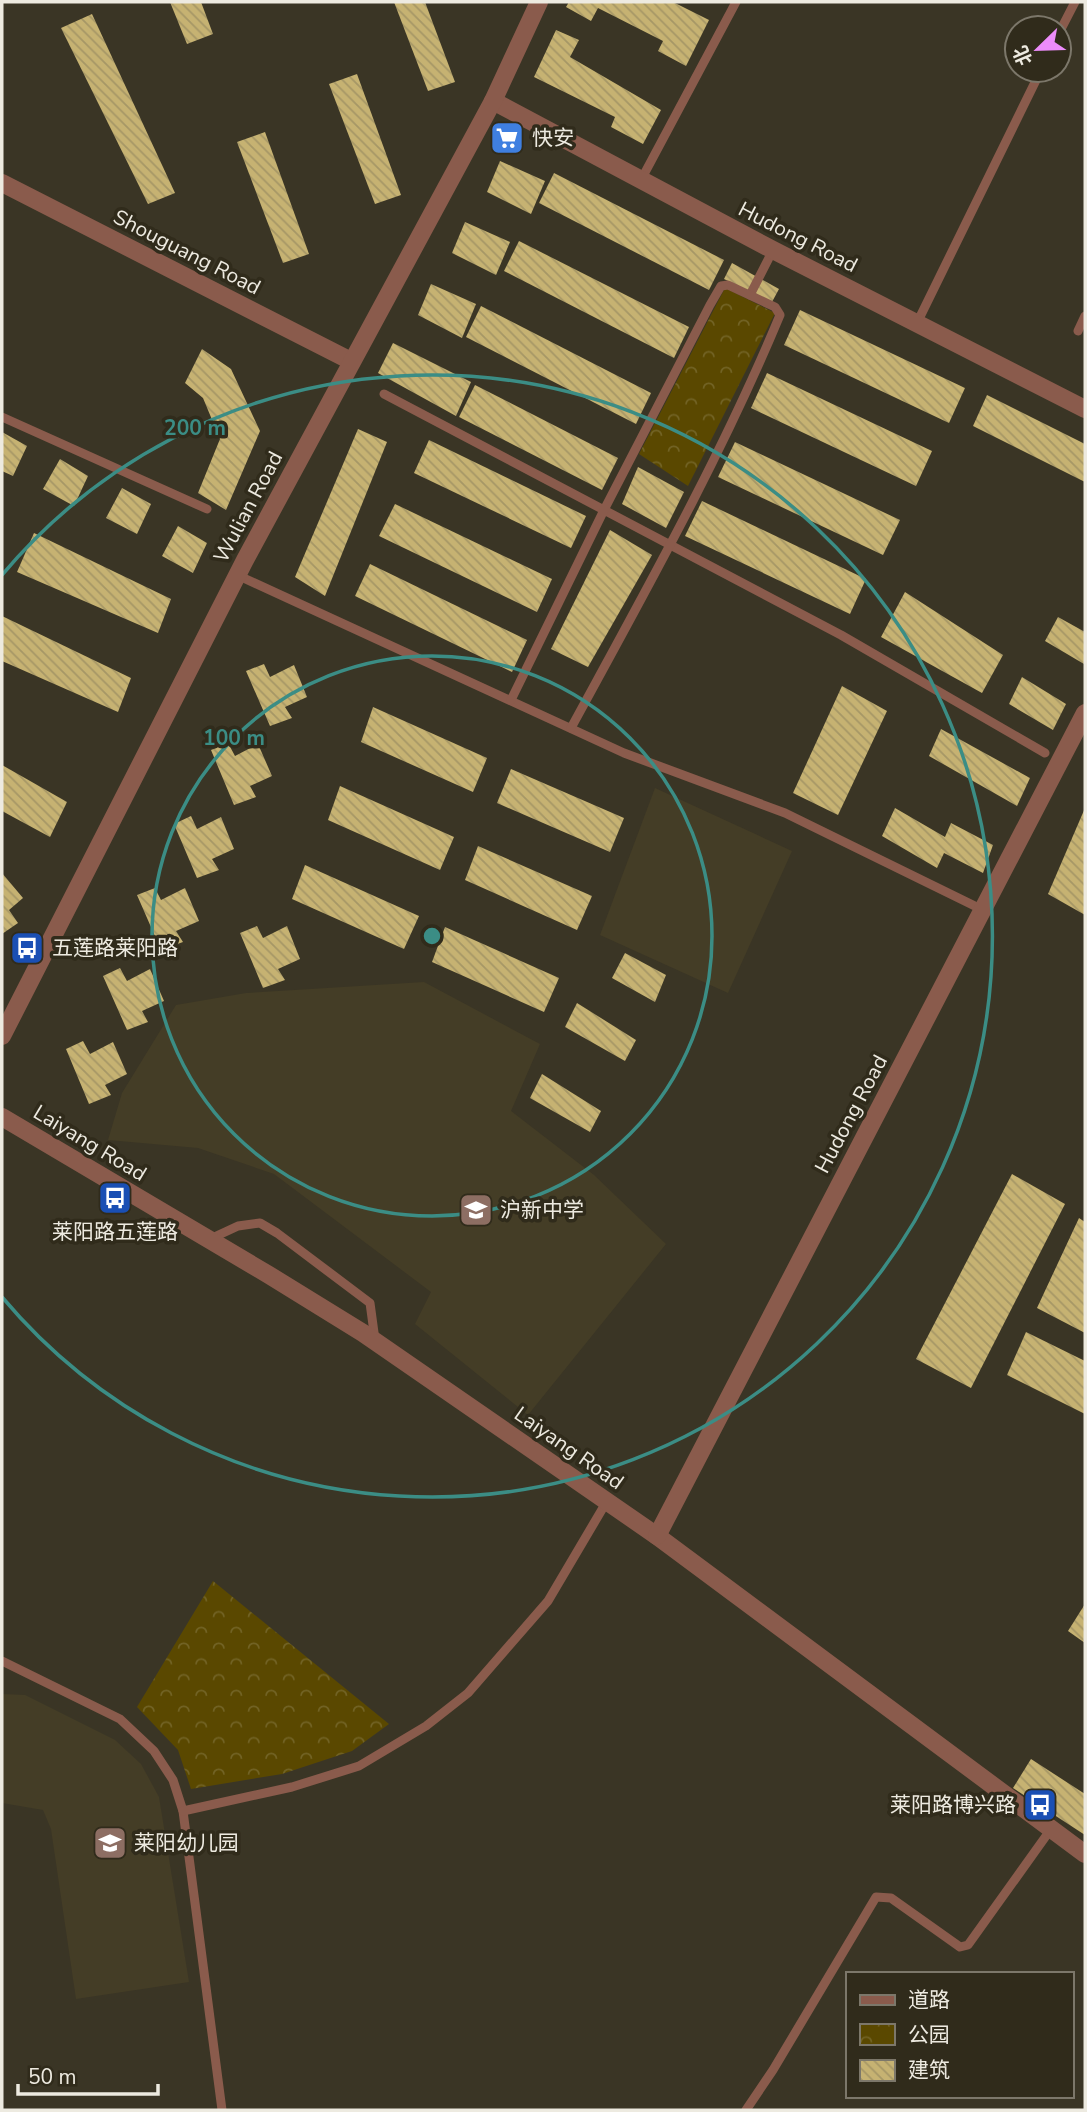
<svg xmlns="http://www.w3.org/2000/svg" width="1087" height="2112" viewBox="0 0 1087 2112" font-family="'Nunito Sans','Noto Sans SC',sans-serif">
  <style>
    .built { fill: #443d26 }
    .park { fill: url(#park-crowns) }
    .building { fill: url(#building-back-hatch) }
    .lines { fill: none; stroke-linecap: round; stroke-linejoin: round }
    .service { stroke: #8a5b4c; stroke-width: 9 }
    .minor { stroke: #8a5b4c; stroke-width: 18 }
    .tertiary { stroke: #8a5b4c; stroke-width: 18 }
    .ring { fill: none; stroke: #3b8d85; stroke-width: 3.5 }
    .labels { text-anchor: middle; stroke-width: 7; stroke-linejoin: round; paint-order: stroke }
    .poi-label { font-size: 21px; fill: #edeae0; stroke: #302b1b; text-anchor: start }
    .street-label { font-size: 21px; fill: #edeae0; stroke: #302b1b }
    .centre { fill: #3b8d85; stroke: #302b1b; stroke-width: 3.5 }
    .ring-label { font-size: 21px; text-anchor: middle; font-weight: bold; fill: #3b8d85; stroke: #302b1b; stroke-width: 7; stroke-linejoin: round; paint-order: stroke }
  </style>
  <defs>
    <pattern id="park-crowns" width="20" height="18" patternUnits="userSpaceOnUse" patternTransform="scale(1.75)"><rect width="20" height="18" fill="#5a4800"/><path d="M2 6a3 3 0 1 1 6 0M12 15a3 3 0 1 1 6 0" fill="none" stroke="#726325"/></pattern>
    <pattern id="building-back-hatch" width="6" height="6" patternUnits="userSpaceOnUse" patternTransform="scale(1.75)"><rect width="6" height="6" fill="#c6b272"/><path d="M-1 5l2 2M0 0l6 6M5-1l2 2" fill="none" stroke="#a69766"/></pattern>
  </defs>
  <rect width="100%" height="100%" fill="#3a3525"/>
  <g class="built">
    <path d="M655,788l137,63 -64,142 -128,-58z"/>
    <path d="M424,982l116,62 -29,67 83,64 72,69 -138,171 -113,-91 16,-32 -157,-118 -76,-26 -90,-8 14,-47 54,-88 70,-12z"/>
    <path d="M2,1694l23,1 90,45 26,24 18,33 30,185 -113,17 -25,-170 -8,-19 -41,-7z"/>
  </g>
  <g class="park">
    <path d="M725,288l50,25 -87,173 -49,-32z"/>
    <path d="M213,1581l176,143 -37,27 -70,23 -91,15 -13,-39 -41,-43z"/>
  </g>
  <g class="building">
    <path d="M170,2h31l12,32 -26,10z"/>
    <path d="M394,2h31l30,80 -27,9z"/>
    <path d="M569,2h104l36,18 -23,46 -28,-15 5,-10 -65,-33 -7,13 -25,-14z"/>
    <path d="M92,14l83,179 -27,11 -87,-176z"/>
    <path d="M556,30l23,10 -9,17 91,53 -18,34 -32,-17 4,-10 -81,-40z"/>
    <path d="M357,74l44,121 -26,9 -46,-120z"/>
    <path d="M265,132l44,122 -26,9 -46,-121z"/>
    <path d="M500,161l45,20 -14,33 -44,-22z"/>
    <path d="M554,173l170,87 -15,30 -170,-87z"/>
    <path d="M465,222l45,20 -14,33 -44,-22z"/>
    <path d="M519,241l170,86 -15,31 -170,-87z"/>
    <path d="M732,263l47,26 -7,13 -48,-23z"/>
    <path d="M431,284l45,20 -14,34 -44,-23z"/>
    <path d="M481,306l170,87 -15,31 -170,-87z"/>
    <path d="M800,310l165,78 -16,35 -165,-78z"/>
    <path d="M393,343l78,39 -15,34 -78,-43z"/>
    <path d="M202,349l29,20 29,62 -34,79 -28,-17 22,-54 -17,-41 -18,-15z"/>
    <path d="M767,373l165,78 -16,35 -165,-78z"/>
    <path d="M475,385l143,73 -16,32 -143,-73z"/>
    <path d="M987,395l98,49v38l-112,-56z"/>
    <path d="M358,429l29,13 -62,154 -30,-19z"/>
    <path d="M2,432l25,14 -14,30 -11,-5z"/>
    <path d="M429,440l157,76 -15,32 -157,-75z"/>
    <path d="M735,442l165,78 -17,35 -165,-78z"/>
    <path d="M60,459l28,17 -14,30 -31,-17z"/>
    <path d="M638,467l46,25 -18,36 -44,-24z"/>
    <path d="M122,488l29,16 -14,30 -31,-16z"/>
    <path d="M702,501l164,78 -16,35 -165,-78z"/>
    <path d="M395,504l157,75 -15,33 -158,-76z"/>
    <path d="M178,526l29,17 -14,30 -31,-17z"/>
    <path d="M610,530l42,25 -64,112 -37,-18z"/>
    <path d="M34,533l137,66 -13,34 -141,-61z"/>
    <path d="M370,564l157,76 -15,32 -157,-76z"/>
    <path d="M905,592l98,63 -21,38 -101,-56z"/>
    <path d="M2,616l129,62 -13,34 -116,-51z"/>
    <path d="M1058,617l27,15 -1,32 -39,-23z"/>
    <path d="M264,664l6,13 24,-12 13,32 -22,10 7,11 -22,8 -24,-55z"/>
    <path d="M1022,677l44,27 -13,26 -44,-26z"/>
    <path d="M842,686l45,25 -49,104 -45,-22z"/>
    <path d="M373,707l114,51 -14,34 -112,-50z"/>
    <path d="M941,729l89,49 -13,28 -88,-50z"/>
    <path d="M228,743l7,13 23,-12 14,32 -22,10 6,11 -22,8 -23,-55z"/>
    <path d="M2,765l65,37 -17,35 -48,-26z"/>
    <path d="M511,769l113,49 -14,34 -113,-49z"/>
    <path d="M340,786l114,51 -14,33 -112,-50z"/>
    <path d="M895,808l50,29 6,-14 42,22 -10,28 -39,-20 -7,15 -55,-32z"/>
    <path d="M1085,808v107l-37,-21z"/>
    <path d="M191,816l6,13 24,-12 13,32 -22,10 7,11 -22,8 -23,-54z"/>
    <path d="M478,846l114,50 -15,34 -112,-50z"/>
    <path d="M305,865l114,51 -15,33 -112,-50z"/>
    <path d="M2,873l21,25 -14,12 9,13 -16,11z"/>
    <path d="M155,888l6,12 24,-12 14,33 -23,10 7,11 -22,8 -24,-55z"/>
    <path d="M257,926l6,12 24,-12 13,33 -22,10 7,11 -22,8 -23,-55z"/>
    <path d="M445,927l114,51 -15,34 -112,-50z"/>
    <path d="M625,953l41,22 -11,27 -43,-24z"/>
    <path d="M120,968l7,13 23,-12 14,32 -22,10 6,11 -21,8 -24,-54z"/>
    <path d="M577,1003l59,37 -11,21 -60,-34z"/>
    <path d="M83,1041l7,13 23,-12 14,32 -22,11 6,10 -22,9 -23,-55z"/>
    <path d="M542,1074l59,37 -11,21 -60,-34z"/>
    <path d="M1012,1174l53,30 -94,184 -55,-29z"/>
    <path d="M1079,1218l6,4v111l-48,-25z"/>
    <path d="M1026,1332l59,29v53l-78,-39z"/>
    <path d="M1085,1604v39l-17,-12z"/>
    <path d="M1031,1759l54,35v41l-72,-47z"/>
  </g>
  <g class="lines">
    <g class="service">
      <path d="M1059,33l16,-31"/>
      <path d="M641,180l95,-178"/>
      <path d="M750,295l23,-45"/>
      <path d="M917,323l124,-253"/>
      <path d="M1078,331l7,-15"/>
      <path d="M384,394l457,241 204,118"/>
      <path d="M2,417l205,92"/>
      <path d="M237,575l387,178 161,60 198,97"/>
      <path d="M511,700l93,-190 106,-205 11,-19 7,-1 47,22 5,8c-59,142 -135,277 -209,413"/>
      <path d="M210,1239l28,-13 22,-3 17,10 93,70 5,37"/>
      <path d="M2,1661l118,58 34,32 19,29 10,31 39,299"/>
      <path d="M183,1811l109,-24 67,-21 67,-40 42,-33 80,-92 59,-100"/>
      <path d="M746,2110l27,-40 103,-173 15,1 69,49 8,-2 83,-116"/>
    </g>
    <g class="minor">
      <path d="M493,101l280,149 312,159"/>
      <path d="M2,183l349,178"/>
      <path d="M2,1117l267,158 94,58 294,203 428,318"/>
      <path d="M657,1536l428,-823"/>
    </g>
    <path class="tertiary" d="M2,1036l243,-476 248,-459 46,-99"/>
  </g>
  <g class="ring">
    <circle cx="432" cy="936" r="280"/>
    <path d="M2 575A561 561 0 1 1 2 1297"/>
  </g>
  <defs>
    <symbol id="supermarket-square" viewBox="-11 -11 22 22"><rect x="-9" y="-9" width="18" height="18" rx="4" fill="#3f7fe0" stroke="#302b1b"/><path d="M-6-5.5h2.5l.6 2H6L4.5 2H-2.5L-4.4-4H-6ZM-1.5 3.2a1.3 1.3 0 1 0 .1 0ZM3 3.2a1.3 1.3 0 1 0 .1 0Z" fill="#fff"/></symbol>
    <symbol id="bus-square" viewBox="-11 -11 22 22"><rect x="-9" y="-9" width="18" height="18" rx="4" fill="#1a4fb4" stroke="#302b1b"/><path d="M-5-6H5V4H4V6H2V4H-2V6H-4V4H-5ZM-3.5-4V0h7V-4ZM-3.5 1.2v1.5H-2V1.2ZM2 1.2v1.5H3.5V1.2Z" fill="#fff"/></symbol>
    <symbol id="school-square" viewBox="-11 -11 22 22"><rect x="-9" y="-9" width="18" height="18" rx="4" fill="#8d6e63" stroke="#302b1b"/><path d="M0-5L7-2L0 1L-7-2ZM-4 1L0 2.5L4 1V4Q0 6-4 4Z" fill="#fff"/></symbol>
  </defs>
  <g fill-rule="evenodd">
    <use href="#supermarket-square" x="488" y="119" width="38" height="38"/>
    <use href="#bus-square" x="8" y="929" width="38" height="38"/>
    <use href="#bus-square" x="96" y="1179" width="38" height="38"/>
    <use href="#school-square" x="457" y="1191" width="38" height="38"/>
    <use href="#bus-square" x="1021" y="1786" width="38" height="38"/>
    <use href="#school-square" x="91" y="1824" width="38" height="38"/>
  </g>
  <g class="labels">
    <g class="poi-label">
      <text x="532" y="145">快安</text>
      <text x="52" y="955">五莲路莱阳路</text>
      <text x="500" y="1217">沪新中学</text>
      <text x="115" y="1239" text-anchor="middle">莱阳路五莲路</text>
      <text x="1016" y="1812" text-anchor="end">莱阳路博兴路</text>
      <text x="134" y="1850">莱阳幼儿园</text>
    </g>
    <g class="street-label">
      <text transform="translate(798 237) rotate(27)" y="7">Hudong Road</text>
      <text transform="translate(187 252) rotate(27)" y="7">Shouguang Road</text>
      <text transform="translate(248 507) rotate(-62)" y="7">Wulian Road</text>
      <text transform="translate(851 1114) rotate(-62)" y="7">Hudong Road</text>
      <text transform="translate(90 1143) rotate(31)" y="7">Laiyang Road</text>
      <text transform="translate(569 1448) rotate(35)" y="7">Laiyang Road</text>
    </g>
  </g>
  <circle cx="432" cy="936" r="10" class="centre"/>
  <g class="ring-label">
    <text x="195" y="435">200 m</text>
    <text x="234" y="745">100 m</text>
  </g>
  <rect width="1087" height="2112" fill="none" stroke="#edeae0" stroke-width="7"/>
  <rect x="846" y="1972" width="228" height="126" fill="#302b1b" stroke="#7c776a" stroke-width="2"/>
  <rect x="860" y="1995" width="35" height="10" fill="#8a5b4c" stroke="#7c776a" stroke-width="2"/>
  <text x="908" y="2007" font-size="21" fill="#edeae0">道路</text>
  <rect x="860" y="2024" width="35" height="21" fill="url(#park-crowns)" stroke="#7c776a" stroke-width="2"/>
  <text x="908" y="2042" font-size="21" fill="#edeae0">公园</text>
  <rect x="860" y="2060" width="35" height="21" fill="url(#building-back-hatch)" stroke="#7c776a" stroke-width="2"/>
  <text x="908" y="2077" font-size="21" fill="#edeae0">建筑</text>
  <g transform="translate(1038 49) rotate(247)"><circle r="33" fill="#302b1b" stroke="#7c776a" stroke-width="2"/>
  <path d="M0-5L12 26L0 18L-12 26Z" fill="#ec8cfa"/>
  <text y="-10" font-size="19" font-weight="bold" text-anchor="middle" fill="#edeae0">北</text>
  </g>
  <path d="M18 2084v10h140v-10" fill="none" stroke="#edeae0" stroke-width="3.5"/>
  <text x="28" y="2084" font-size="21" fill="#edeae0" stroke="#302b1b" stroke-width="5" paint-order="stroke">50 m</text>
</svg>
